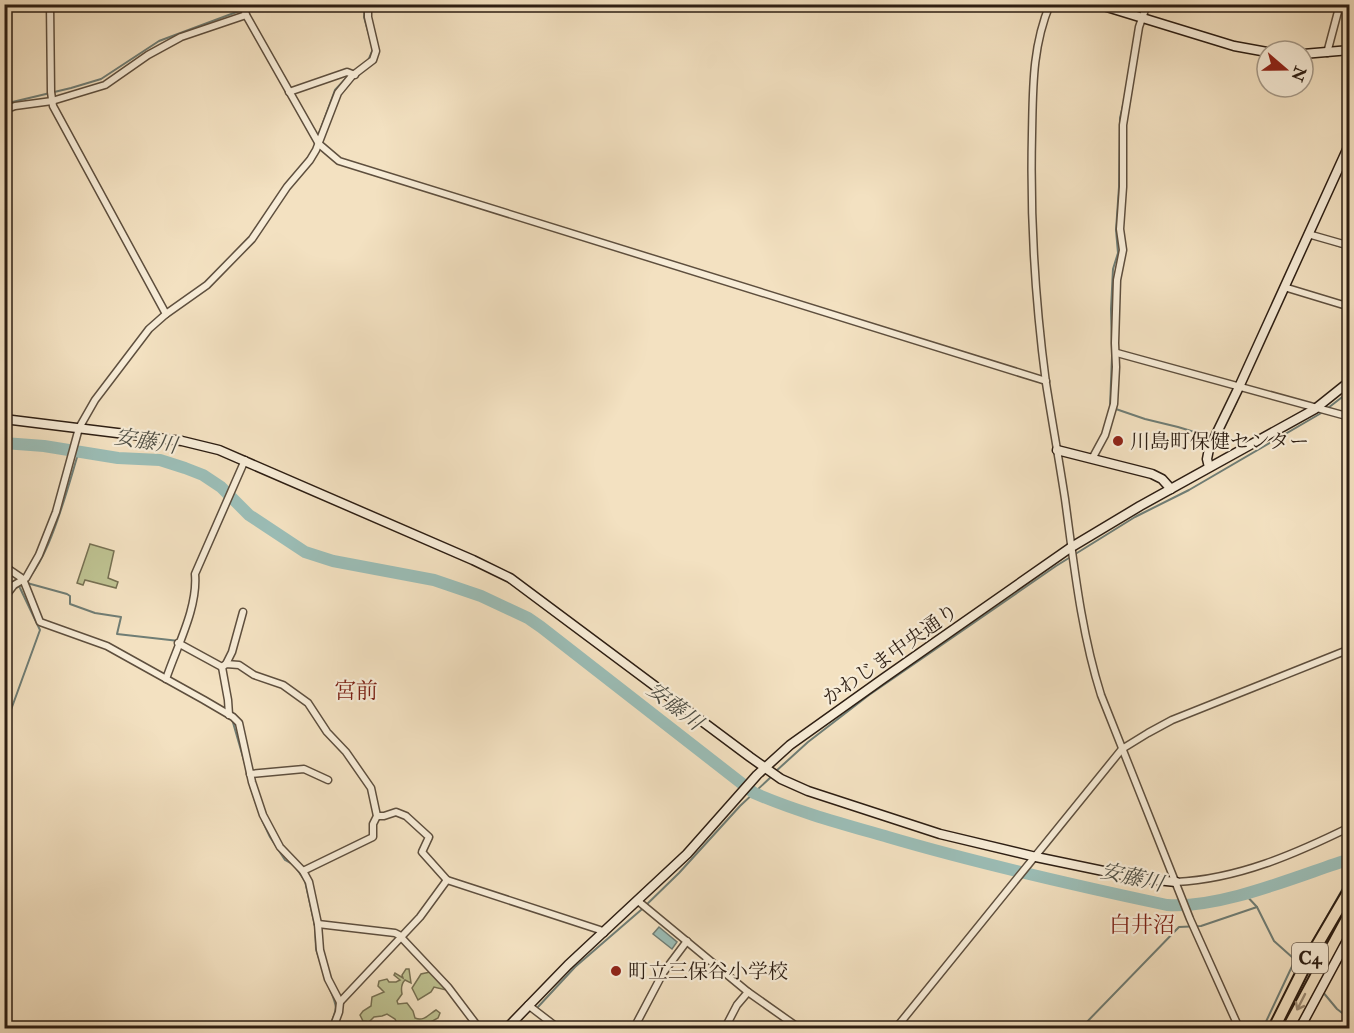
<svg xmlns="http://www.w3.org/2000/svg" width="1354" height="1033" viewBox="0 0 1354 1033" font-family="'IM FELL Double Pica','Noto Serif JP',serif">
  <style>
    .green { fill: #bec291; stroke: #767052; stroke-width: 1.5 }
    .water { fill: #9bbdb6; stroke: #6f7d75; stroke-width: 1.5 }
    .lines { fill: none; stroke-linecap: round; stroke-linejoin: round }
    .stream { stroke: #6f7d75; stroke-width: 2 }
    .river { stroke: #9bbdb6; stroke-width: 12 }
    .street-casing { stroke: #5e4f3e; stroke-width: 9 }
    .secondary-casing { stroke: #2d1e13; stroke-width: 11 }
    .highway-casing { stroke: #2d1e13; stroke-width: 14 }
    .street { stroke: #f7ecd7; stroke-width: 6 }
    .secondary { stroke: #f7ecd7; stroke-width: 8 }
    .highway { stroke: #f3e1c1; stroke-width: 10 }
    .oneway { stroke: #9a8973 }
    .poi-dot { fill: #8f2418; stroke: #f7ecd7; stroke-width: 2 }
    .labels { text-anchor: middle; stroke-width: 4.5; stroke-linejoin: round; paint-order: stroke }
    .shield { fill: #f7ecd7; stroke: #6a5c4e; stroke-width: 1.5 }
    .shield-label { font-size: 18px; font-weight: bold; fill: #2d1e13 }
    .poi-label { font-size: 20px; fill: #2d1e13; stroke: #f7ecd7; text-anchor: start }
    .street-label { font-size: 20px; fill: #2d1e13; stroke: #f7ecd7 }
    .water-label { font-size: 21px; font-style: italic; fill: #4e4e44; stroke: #f7ecd7 }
    .quarter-label { font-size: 22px; fill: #7a1f14; stroke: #f7ecd7 }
  </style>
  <rect width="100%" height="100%" fill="#f3e1c1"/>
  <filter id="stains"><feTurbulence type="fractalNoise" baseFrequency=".00333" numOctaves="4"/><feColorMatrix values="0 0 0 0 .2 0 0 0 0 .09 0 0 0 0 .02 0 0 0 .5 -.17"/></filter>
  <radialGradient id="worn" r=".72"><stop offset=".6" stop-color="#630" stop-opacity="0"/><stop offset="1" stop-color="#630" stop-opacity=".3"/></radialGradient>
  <g class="green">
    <path d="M90,544l24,7 -6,27 10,4 -2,6 -31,-8 -2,5 -6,-2z"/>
    <path d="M406,969h3l2,14 -6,-3c-4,4 -4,9 -3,14l-5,7 1,3 9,-1 6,8 2,7c9,4 14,-4 21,-8l4,3 -2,5 -18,10 -9,-5 -9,5 -3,-1 -4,-8 -8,-5 -5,2 -8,1 -5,5 -6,-1 -3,-6 3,-4 8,-5 1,-9 12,-5 -6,-6 1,-5 8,-2 2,3h7l4,-2 -6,-5 1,-2 8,5 -1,-3z"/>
    <path d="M430,972l15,7 2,10 -1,1 -12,-3 -3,5 -13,8 -6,-12 9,-14z"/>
  </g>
  <path class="water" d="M659,927l18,15 -5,7 -19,-15z"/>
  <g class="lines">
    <g class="stream">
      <path d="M365,4l-1,13 9,32 -5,12"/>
      <path d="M1140,15l2,-11"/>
      <path d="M1125,97l-5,21 -1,69 -3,43 2,23 -5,16 -2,40 1,47 -2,51 35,12 33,8 33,10"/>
      <path d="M4,104l67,-16 30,-9 58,-38 83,-31"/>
      <path d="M318,136l17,-46 14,-15"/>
      <path d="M1324,241l26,9"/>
      <path d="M1328,408l22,-17"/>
      <path d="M1216,439l2,1 19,-39"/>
      <path d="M27,583l40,11 3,2v8l25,9 26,4 -4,17 62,7"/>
      <path d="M12,589c33,-5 57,-108 67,-138"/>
      <path d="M232,719l15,52"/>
      <path d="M4,729l36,-99 -20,-42"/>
      <path d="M775,772l33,-30 61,-47 187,-129 79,-49 54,-27 134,-78"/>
      <path d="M250,786l9,26"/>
      <path d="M262,820l8,17 15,23 9,5 11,16 10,45 1,23 8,25"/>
      <path d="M1244,893l13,14 17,34 28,25"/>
      <path d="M1301,962l49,-86"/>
      <path d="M329,987c9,22 9,19 0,41"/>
      <path d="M1322,991l15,18 13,10"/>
      <path d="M537,1008l38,-41 66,-57 38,-37 61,-67 32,-30"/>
      <path d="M900,1028l2,-1 2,1"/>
      <path d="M1081,1028l98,-101 22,-1 56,-19"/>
      <path d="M1263,1028l32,-68"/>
    </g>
    <path class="river" d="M4,443l40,3 74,12 42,2 25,8 18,7 18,12 28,28 56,37 28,9 101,19 47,16 47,22 13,9 213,166c44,19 89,31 134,44 92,27 185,48 279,68 54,4 130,-29 183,-46"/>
    <defs>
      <g id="street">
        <path d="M50,4l1,88 2,14 113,208"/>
        <path d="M243,4l3,11 73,129 20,17 707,220"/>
        <path d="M1050,4c-18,43 -17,85 -18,130 -2,83 3,166 14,249 6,38 13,77 19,116 9,66 16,133 36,196l89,224 49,109"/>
        <path d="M1327,53l13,-49"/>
        <path d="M289,92l58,-20 8,3"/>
        <path d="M4,110l11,-4 37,-5 53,-16 43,-30 33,-18 65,-22"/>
        <path d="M1308,234l42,12"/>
        <path d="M1284,287l66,20"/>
        <path d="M1117,353l233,64"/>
        <path d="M1092,459l13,-24 9,-31 2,-37 -1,-24 2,-63 6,-30 -3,-21 3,-42v-62l16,-98 8,-23"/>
        <path d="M4,566l19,13 17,43 67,24 97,54 29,17 6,6 13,59 11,33 17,32 23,24 6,11 9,42 2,26 8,29 12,23 -1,10 -6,16"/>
        <path d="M4,598l10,-13 12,-7 13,-23 17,-43 23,-84 16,-28 54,-71 17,-15 41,-29 45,-46 35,-52 23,-27 6,-10 22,-57 14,-17 21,-16 3,-9 -8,-34v-13"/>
        <path d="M178,643l44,24"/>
        <path d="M1350,653v13"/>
        <path d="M226,664l6,-12 11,-40"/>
        <path d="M222,667l4,-3 13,1 15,10 29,10 25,18 19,29 19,20 25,36 6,28 -4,8v13l-70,34"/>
        <path d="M222,667l6,33 1,15"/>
        <path d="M166,679c11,-33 32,-71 29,-105l50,-114"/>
        <path d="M250,774l54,-5 24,11"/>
        <path d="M447,880l153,50 4,3"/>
        <path d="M1176,882c62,-3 119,-28 174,-55"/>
        <path d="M638,901l110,91 51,36"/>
        <path d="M318,924l77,9 4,2 49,52 31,41"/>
        <path d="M340,1002l80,-85 27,-37 -25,-28 7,-15 -23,-21 -10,-4 -12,4h-7"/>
        <path d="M528,1005l30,23"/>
        <path d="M634,1028l29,-55 24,-32"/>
        <path d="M725,1028l12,-23 11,-13"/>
        <path d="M896,1028l226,-279 26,-16 24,-13 178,-71"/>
      </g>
      <g id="secondary">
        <path d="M1097,4l137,42 33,6"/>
        <path d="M1303,54l47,-4"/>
        <path d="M4,419l178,22 37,9 254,110 37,18 240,179 31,22 27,12 132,43 96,23 101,21 39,4"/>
        <path d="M1057,450l95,24 10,5 9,10"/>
        <path d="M1209,467l-2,-8 2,-10 30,-62 111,-244"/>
        <path d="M507,1028l61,-63 119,-111 70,-79 33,-30 94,-67 186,-130 70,-42 175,-97 35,-28"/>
        <path d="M1300,1028l50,-93"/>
      </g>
      <g id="highway">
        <path d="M1274,1028l32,-64 44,-75"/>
        <path d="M1288,1028l62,-115"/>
      </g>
    </defs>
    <use href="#street" class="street-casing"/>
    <use href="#secondary" class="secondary-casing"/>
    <use href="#highway" class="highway-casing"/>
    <use href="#street" class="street"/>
    <use href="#secondary" class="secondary"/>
    <use href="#highway" class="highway"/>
  </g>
  <defs><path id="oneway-shaft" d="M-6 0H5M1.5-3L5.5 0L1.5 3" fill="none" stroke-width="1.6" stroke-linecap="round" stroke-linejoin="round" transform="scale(1.5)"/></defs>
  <use class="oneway" href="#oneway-shaft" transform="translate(1301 1002) rotate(117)"/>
  <g class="poi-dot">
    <circle cx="1118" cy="441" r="6"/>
    <circle cx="616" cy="971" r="6"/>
  </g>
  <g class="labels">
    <rect class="shield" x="1292" y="943" width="36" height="30" rx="4.5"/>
    <g class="shield-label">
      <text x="1310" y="964">C4</text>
    </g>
    <g class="poi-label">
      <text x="1130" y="448">川島町保健センター</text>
      <text x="628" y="978">町立三保谷小学校</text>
    </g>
    <g class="street-label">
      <text transform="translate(890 654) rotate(-35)" y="7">かわじま中央通り</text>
    </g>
    <g class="water-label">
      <text transform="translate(146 441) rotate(9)" y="7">安藤川</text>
      <text transform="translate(675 706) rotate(38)" y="7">安藤川</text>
      <text transform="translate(1132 877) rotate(13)" y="7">安藤川</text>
    </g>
    <g class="quarter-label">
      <text x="356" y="698">宮前</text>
      <text x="1142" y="932">白井沼</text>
    </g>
  </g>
  <rect width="1354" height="1033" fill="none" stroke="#f3e1c1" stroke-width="24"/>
  <rect x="6" y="6" width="1342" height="1021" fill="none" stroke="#2d1e13" stroke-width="3"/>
  <rect x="12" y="12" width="1330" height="1009" fill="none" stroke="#2d1e13" stroke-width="1.5"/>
  <g transform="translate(1285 69) rotate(110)"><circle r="28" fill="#f7ecd7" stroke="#a69a89" stroke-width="1.5"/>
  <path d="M0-4.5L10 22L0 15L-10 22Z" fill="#8f2418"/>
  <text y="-9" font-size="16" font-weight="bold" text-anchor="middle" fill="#2d1e13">N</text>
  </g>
  <rect width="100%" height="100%" filter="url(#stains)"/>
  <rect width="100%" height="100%" fill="url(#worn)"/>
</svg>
